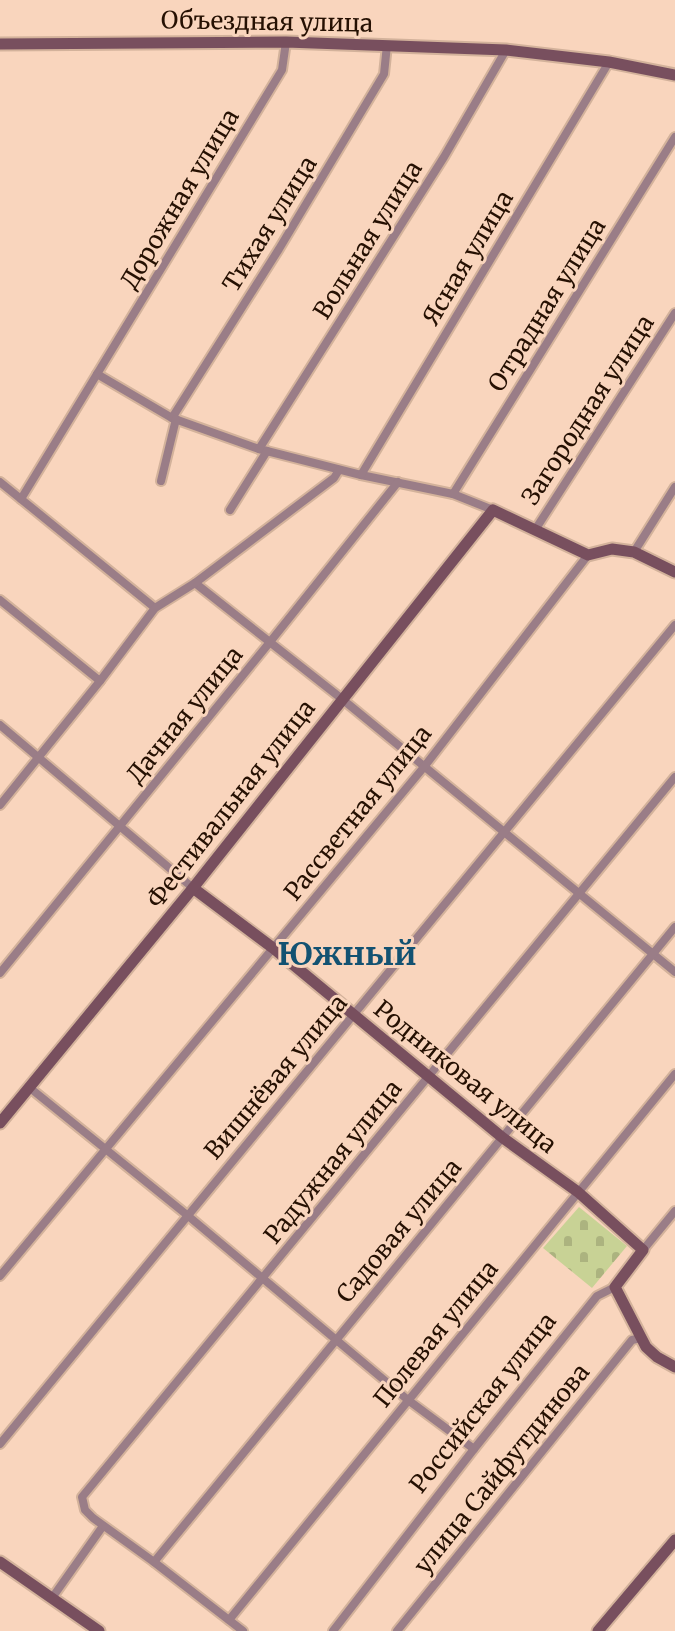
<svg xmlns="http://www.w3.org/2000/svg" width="675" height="1631" viewBox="0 0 675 1631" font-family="Merriweather,serif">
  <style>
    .cemetery { fill: url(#cemetery-stones) }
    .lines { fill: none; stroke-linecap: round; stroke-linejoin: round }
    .street-casing { stroke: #d3b29b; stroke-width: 12 }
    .secondary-casing { stroke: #d3b29b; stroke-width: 15 }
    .street { stroke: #9a7d87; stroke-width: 8 }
    .secondary { stroke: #784f5e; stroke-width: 11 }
    .labels { text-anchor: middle; stroke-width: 6; stroke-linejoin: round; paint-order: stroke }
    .street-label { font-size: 24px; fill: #251002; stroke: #f9d5bd }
    .district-label { font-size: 32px; font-weight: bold; fill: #135272; stroke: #f9d5bd }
  </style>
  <defs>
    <pattern id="cemetery-stones" width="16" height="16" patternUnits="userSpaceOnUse" patternTransform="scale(2)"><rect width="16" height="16" fill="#c8d295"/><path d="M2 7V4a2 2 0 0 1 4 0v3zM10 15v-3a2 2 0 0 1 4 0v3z" fill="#acb37f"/></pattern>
  </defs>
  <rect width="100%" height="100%" fill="#f9d5bd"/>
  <path class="cemetery" d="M579,1207l48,39 -35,42 -49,-40z"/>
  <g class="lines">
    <defs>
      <g id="street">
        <path d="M97,374l75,44 87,31 102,26 92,19 40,16"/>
        <path d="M172,418l107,-169 105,-175 3,-29"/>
        <path d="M259,449l185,-292 62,-107"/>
        <path d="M361,475l248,-413"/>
        <path d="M161,481l15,-62"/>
        <path d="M0,482l155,126"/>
        <path d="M453,494l222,-357"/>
        <path d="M21,499l261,-429 4,-28"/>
        <path d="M230,510l37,-59"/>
        <path d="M535,530l140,-217"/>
        <path d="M634,552l41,-65"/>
        <path d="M195,583l147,116 333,273"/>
        <path d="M0,600l100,81"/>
        <path d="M0,725l193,163"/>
        <path d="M0,805l100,-124 55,-73 40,-25 139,-105 5,-8"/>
        <path d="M0,973l270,-331 128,-160"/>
        <path d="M30,1088l157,127 221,185 66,49"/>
        <path d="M643,1250l32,-39"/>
        <path d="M0,1276l424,-509 164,-212"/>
        <path d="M0,1444c224,-274 452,-545 675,-819"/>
        <path d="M154,1562l521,-635"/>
        <path d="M52,1598l51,-72"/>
        <path d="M229,1620l446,-546"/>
        <path d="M243,1631l-89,-69 -61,-44 -8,-8 -3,-13 593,-720"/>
        <path d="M333,1631l141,-182 123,-153 18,-9"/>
        <path d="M397,1631l235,-291 9,-2"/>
      </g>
      <g id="secondary">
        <path d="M0,44l286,-2 220,8 103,12 66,13"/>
        <path d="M193,888l80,60 230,190 75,54 65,58 -28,37 31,60 11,10 18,10"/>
        <path d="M0,1123l193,-235 300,-378 95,45 24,-6 22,3 41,20"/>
        <path d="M0,1562l99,69"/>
        <path d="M598,1631l77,-91"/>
      </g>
    </defs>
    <use href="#street" class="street-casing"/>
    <use href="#secondary" class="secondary-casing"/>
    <use href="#street" class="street"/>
    <use href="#secondary" class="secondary"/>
  </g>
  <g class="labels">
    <g class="street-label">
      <text transform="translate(267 22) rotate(1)" y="8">Объездная улица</text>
      <text transform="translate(180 199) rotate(-59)" y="8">Дорожная улица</text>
      <text transform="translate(270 224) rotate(-58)" y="8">Тихая улица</text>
      <text transform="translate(368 240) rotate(-58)" y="8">Вольная улица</text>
      <text transform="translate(468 258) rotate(-59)" y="8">Ясная улица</text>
      <text transform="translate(547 305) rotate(-58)" y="8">Отрадная улица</text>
      <text transform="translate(588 410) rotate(-57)" y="8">Загородная улица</text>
      <text transform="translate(185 715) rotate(-51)" y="8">Дачная улица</text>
      <text transform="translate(231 804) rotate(-52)" y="8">Фестивальная улица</text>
      <text transform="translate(358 813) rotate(-51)" y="8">Рассветная улица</text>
      <text transform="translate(276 1077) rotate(-50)" y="8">Вишнёвая улица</text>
      <text transform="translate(465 1077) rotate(39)" y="8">Родниковая улица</text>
      <text transform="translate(333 1162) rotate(-51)" y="8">Радужная улица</text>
      <text transform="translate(399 1231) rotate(-50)" y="8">Садовая улица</text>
      <text transform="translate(436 1334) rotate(-51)" y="8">Полевая улица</text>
      <text transform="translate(483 1403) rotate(-52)" y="8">Российская улица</text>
      <text transform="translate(502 1469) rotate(-51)" y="8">улица Сайфутдинова</text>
    </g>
    <g class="district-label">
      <text x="347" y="965">Южный</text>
    </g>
  </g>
</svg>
